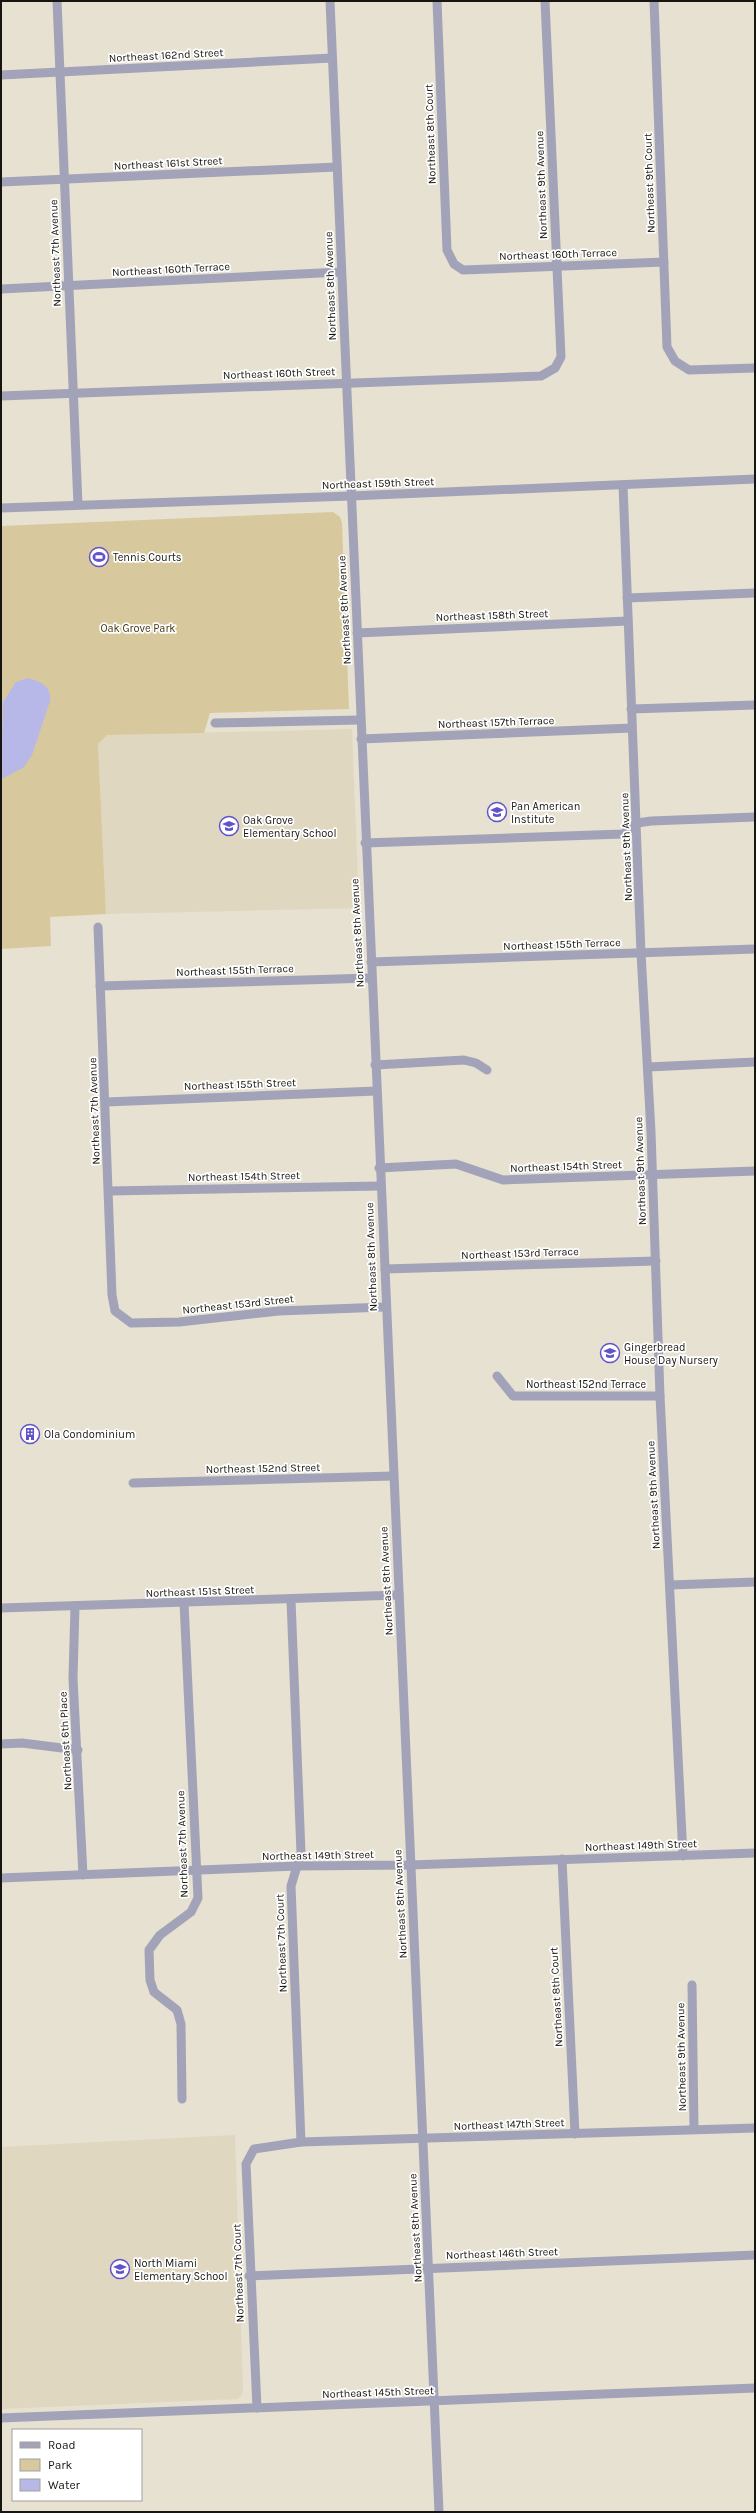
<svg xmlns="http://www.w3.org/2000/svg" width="756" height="2513" viewBox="0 0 756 2513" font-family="Karla,sans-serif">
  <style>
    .built { fill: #dfd7c0 }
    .green { fill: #d8c89d }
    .water { fill: #b7b8e7 }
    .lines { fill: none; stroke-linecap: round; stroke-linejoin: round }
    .minor { stroke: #a2a3b8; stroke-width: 9 }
    .labels { text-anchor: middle; stroke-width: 3.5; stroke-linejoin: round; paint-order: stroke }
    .street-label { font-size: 11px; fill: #17150f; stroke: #fff }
    .poi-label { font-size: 11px; fill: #17150f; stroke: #fff; text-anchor: start }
    .park-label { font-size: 11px; fill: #42350e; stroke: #fff }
  </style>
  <rect width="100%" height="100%" fill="#e7e1d2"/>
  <g class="built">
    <path d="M352,729l7,179 -253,6 -8,-170 3,-5 6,-4z"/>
    <path d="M235,2135l8,256 -2,5 -4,3 -236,10v-262z"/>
  </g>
  <path class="green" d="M333,512l7,5 2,6 7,186 -139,4 -6,20 -97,2 -9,9 8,170 -56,3 1,29 -50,3v-423z"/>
  <path class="water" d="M27,678c13,3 24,7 23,23l-18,54 -8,12 -20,11h-3l2,-76 13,-20z"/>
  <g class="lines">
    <g class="minor">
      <path d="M57,1l21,504"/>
      <path d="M330,1l109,2511"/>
      <path d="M437,1l10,249 7,14 9,6 201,-8"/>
      <path d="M654,1l13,346 8,14 14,9 66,-2"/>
      <path d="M1,75l331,-17"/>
      <path d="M1,182l336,-15"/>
      <path d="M1,289l340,-17"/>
      <path d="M1,396l540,-20 14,-8 6,-11 -16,-356"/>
      <path d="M623,485l18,468 10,179 9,264 23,460"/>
      <path d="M1,508l350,-12 404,-17"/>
      <path d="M627,598l128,-5"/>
      <path d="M357,633l271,-12"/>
      <path d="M631,709l124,-4"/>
      <path d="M215,723l145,-3"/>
      <path d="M361,739l271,-11"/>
      <path d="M365,843l258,-9 14,-11 14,-2 104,-4"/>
      <path d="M98,927l14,368 3,16 16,12 48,-1 100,-11 106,-4"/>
      <path d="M371,962l384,-13"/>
      <path d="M100,986l271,-8"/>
      <path d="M375,1065l89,-5 12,3 11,7"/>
      <path d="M648,1067l107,-5"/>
      <path d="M106,1102l270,-11"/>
      <path d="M379,1168l77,-4 47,16 252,-9"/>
      <path d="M109,1191l271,-5"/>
      <path d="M385,1269l271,-8"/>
      <path d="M497,1376l16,20h147"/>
      <path d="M133,1483l260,-7"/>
      <path d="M670,1585l85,-3"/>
      <path d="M291,1600l10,253 -10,33 10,256"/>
      <path d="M75,1606l-2,72 10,197"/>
      <path d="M1,1608l398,-13"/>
      <path d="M1,1744l21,-1 56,7"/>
      <path d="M562,1859l13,275"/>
      <path d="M1,1878l297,-12 112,-1 345,-12"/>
      <path d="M692,1985l2,144"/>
      <path d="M182,2099l-1,-75 -4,-14 -23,-18 -4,-12 -1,-30 11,-15 31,-23 7,-14 -14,-295"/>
      <path d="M249,2276l506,-21"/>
      <path d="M257,2408l-11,-244 8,-15 47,-7 454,-14"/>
      <path d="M1,2418l754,-30"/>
    </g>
  </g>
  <defs>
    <symbol id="stadium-ring" viewBox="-11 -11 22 22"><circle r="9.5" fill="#fff" stroke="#6153cb" stroke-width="1.5"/><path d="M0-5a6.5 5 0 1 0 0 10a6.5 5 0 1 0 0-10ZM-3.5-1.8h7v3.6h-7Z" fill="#6153cb"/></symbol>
    <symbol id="school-ring" viewBox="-11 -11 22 22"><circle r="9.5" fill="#fff" stroke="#6153cb" stroke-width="1.5"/><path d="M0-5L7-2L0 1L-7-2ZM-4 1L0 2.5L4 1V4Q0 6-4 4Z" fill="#6153cb"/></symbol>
    <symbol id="building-ring" viewBox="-11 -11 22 22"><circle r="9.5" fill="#fff" stroke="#6153cb" stroke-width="1.5"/><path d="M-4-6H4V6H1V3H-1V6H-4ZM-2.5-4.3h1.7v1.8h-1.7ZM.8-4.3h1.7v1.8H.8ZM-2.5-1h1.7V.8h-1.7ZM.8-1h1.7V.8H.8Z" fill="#6153cb"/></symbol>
  </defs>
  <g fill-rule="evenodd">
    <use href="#stadium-ring" x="88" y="546" width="22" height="22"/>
    <use href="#school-ring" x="486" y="801" width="22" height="22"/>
    <use href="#school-ring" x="218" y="815" width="22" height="22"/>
    <use href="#school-ring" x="599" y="1342" width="22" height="22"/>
    <use href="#building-ring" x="19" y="1423" width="22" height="22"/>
    <use href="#school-ring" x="109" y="2258" width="22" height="22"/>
  </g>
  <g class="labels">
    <g class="street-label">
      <text transform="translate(166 55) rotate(-3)" y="4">Northeast 162nd Street</text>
      <text transform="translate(430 134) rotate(-92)" y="4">Northeast 8th Court</text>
      <text transform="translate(168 163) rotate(-3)" y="4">Northeast 161st Street</text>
      <text transform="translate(649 183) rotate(-92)" y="4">Northeast 9th Court</text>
      <text transform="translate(541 185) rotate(-92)" y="4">Northeast 9th Avenue</text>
      <text transform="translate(55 253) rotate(-92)" y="4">Northeast 7th Avenue</text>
      <text transform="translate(558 254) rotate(-2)" y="4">Northeast 160th Terrace</text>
      <text transform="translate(171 269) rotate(-3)" y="4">Northeast 160th Terrace</text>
      <text transform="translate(330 286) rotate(-92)" y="4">Northeast 8th Avenue</text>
      <text transform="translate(279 373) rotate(-2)" y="4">Northeast 160th Street</text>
      <text transform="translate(378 483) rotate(-2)" y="4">Northeast 159th Street</text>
      <text transform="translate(344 610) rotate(-93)" y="4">Northeast 8th Avenue</text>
      <text transform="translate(492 615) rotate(-2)" y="4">Northeast 158th Street</text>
      <text transform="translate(496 722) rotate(-2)" y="4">Northeast 157th Terrace</text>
      <text transform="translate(626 847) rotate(-92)" y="4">Northeast 9th Avenue</text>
      <text transform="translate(357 933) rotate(-93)" y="4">Northeast 8th Avenue</text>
      <text transform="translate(562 944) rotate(-2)" y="4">Northeast 155th Terrace</text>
      <text transform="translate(235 970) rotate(-2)" y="4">Northeast 155th Terrace</text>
      <text transform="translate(240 1084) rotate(-2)" y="4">Northeast 155th Street</text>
      <text transform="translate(94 1111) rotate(-92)" y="4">Northeast 7th Avenue</text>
      <text transform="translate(566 1166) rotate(-2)" y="4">Northeast 154th Street</text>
      <text transform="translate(640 1171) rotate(-92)" y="4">Northeast 9th Avenue</text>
      <text transform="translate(244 1176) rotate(-1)" y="4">Northeast 154th Street</text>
      <text transform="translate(520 1253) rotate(-2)" y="4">Northeast 153rd Terrace</text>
      <text transform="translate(371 1257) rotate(-92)" y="4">Northeast 8th Avenue</text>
      <text transform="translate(238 1304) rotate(-6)" y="4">Northeast 153rd Street</text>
      <text x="586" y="1388">Northeast 152nd Terrace</text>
      <text transform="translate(263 1468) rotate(-1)" y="4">Northeast 152nd Street</text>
      <text transform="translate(653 1495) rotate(-93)" y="4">Northeast 9th Avenue</text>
      <text transform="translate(386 1581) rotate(-93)" y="4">Northeast 8th Avenue</text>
      <text transform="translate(200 1591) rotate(-2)" y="4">Northeast 151st Street</text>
      <text transform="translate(65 1741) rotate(-93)" y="4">Northeast 6th Place</text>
      <text transform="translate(182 1844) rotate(-92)" y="4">Northeast 7th Avenue</text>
      <text transform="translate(641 1845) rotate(-2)" y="4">Northeast 149th Street</text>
      <text transform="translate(318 1855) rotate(-1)" y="4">Northeast 149th Street</text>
      <text transform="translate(400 1904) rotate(-93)" y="4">Northeast 8th Avenue</text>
      <text transform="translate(281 1943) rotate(-92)" y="4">Northeast 7th Court</text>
      <text transform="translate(556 1997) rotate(-93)" y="4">Northeast 8th Court</text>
      <text transform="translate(681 2057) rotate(-91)" y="4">Northeast 9th Avenue</text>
      <text transform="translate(509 2124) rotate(-2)" y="4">Northeast 147th Street</text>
      <text transform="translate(415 2228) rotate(-93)" y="4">Northeast 8th Avenue</text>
      <text transform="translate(502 2253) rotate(-2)" y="4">Northeast 146th Street</text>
      <text transform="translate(238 2273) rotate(-92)" y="4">Northeast 7th Court</text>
      <text transform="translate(378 2392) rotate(-2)" y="4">Northeast 145th Street</text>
    </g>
    <g class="poi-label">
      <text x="113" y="561">Tennis Courts</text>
      <text x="511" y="810">Pan American<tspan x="511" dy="13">Institute</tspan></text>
      <text x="243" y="824">Oak Grove<tspan x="243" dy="13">Elementary School</tspan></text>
      <text x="624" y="1351">Gingerbread<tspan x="624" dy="13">House Day Nursery</tspan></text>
      <text x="44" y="1438">Ola Condominium</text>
      <text x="134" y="2267">North Miami<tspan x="134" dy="13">Elementary School</tspan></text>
    </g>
    <g class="park-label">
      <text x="138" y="632">Oak Grove Park</text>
    </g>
  </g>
  <rect width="756" height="2513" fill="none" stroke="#17150f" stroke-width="4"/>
  <rect x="12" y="2429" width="130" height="72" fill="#ffffff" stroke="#a2a19f"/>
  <rect x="20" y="2442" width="20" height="6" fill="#a2a3b8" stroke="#a2a19f"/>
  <text x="48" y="2449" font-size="12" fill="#17150f">Road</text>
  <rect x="20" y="2459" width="20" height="12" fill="#d8c89d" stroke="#a2a19f"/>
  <text x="48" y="2469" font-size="12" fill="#17150f">Park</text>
  <rect x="20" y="2479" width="20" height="12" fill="#b7b8e7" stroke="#a2a19f"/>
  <text x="48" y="2489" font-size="12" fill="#17150f">Water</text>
</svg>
